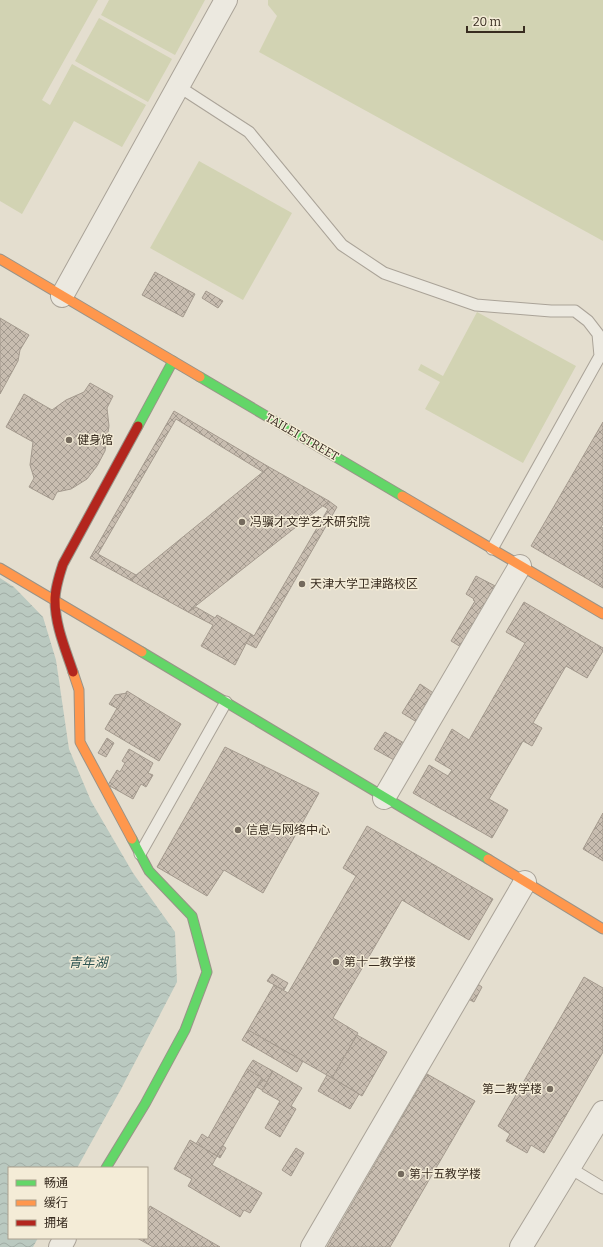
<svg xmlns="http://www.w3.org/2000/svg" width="603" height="1247" viewBox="0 0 603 1247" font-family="Bitter,'Noto Sans SC',serif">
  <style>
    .garden { fill: #d2d3b3 }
    .water { fill: url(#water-waves) }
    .building { fill: url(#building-cross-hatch); stroke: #a49a8e }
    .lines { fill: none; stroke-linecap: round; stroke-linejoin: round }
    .lane-casing { stroke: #aaa398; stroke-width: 13 }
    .street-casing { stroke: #aaa398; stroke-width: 24 }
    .fast-casing { stroke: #999388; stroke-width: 11 }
    .slow-casing { stroke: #999388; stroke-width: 11 }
    .jam-casing { stroke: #999388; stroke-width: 11 }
    .lane { stroke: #ece9e0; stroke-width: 11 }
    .street { stroke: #ece9e0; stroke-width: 22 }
    .fast { stroke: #63d668; stroke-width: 9 }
    .slow { stroke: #ff974d; stroke-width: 9 }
    .jam { stroke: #b3261e; stroke-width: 9 }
    .poi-dot { fill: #746a5d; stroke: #f4ecd7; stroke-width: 1.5 }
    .labels { text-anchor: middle; stroke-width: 3; stroke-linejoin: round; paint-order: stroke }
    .street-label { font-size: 12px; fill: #382c20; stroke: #f4ecd7 }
    .poi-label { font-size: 12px; fill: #382c20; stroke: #f4ecd7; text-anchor: start }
    .water-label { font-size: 13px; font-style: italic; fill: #315755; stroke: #f4ecd7 }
  </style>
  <defs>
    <pattern id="water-waves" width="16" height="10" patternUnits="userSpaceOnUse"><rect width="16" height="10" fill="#bac9c0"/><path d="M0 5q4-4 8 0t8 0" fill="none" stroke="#a1ada5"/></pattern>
    <pattern id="building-cross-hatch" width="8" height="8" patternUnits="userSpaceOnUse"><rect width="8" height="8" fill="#c8bdb0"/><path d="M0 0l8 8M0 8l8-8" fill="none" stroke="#a39a8f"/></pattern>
  </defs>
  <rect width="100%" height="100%" fill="#e4decf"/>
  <g class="garden">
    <path d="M0,0h98l-56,100 8,5 22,-41 74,41 -24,42 -48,-26 -52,93 -22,-13z"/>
    <path d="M109,0h96l-30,55 -74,-40z"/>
    <path d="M268,0h335v241l-344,-189 18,-36 -9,-11z"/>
    <path d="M99,18l73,41 -24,43 -73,-41z"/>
    <path d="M199,161l93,52 -49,87 -93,-52z"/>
    <path d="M477,312l99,54 -53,97 -98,-54 15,-27 -22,-12 3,-6 22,12z"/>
  </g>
  <path class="water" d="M0,578l14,9 29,30 13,43 13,89 22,52 42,72 42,59 2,50 -56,107 -44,79h-68v70h29l-5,9h-33z"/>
  <g class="building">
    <path d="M155,272l40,22 -12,23 -41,-22z"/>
    <path d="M206,291l17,10 -5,7 -16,-10z"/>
    <path d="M0,318l29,17 -9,15 -2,11 -18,33z"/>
    <path d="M90,383l23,13 -6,12 2,18 -4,25 -8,15 -10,13 -16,10 -14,3 -4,8 -24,-13 5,-9 -4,-13 3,-23 -27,-15 18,-33 28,16 14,-10 18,-8z"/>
    <path d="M174,411l95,56 -6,5 -87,-53 -78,135 38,21 -6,5 -40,-22z"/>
    <path d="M603,422v102l-2,3 2,1v60l-72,-42z"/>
    <path d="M269,467l60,34 -141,111 -58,-32z"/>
    <path d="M329,501l8,6 -81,141 -10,-5 5,-9 3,2 74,-127 -5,-3z"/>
    <path d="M476,576l27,14 -37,60 -15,-9 24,-40 -2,-1 1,-1 -8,-5z"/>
    <path d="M524,602l79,46v3l-16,27 -21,-12 -33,57 9,5 -10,18 -9,-5 -34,58 19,11 -16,28 -79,-45 16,-28 19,11 4,-6 -17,-10 17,-31 17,11 56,-97 -19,-11z"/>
    <path d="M196,607l19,11 2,-3 34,19 -16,31 -34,-19 12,-21 -25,-13z"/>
    <path d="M420,684l18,12 -18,28 -18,-11z"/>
    <path d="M127,691l54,33 -22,37 -54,-32z"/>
    <path d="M127,693l-9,16 -9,-5 6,-9z"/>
    <path d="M385,732l19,11 -10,17 -20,-11z"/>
    <path d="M107,738l7,5 -8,14 -8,-4z"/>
    <path d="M225,747l94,46 -56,100 -39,-23 -17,26 -50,-29z"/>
    <path d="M129,749l24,14 -5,10 5,2 -7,12 -5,-3 -8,15 -25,-14 9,-15 3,2 5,-9 -3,-2z"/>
    <path d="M603,813v48l-20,-12z"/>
    <path d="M367,826l126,73 -24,41 -67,-40 -69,118 25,15 -26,45 -84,-48 26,-45 14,8 68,-117 -13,-8z"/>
    <path d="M272,974l16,9 -4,7 -17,-9z"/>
    <path d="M584,977l19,11v64l-59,101 -13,-8 -4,8 -21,-12 4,-7 -12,-8z"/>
    <path d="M475,982l7,5 -8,15 -8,-4z"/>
    <path d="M248,1030l55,31 -6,11 -55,-32z"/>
    <path d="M357,1035l30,17 -25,44 -30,-18z"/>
    <path d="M253,1060l20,11 -6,11 -5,-2v-2l-15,-9z"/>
    <path d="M247,1069l15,9 -45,78 -21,-12 6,-10 6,4z"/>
    <path d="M273,1071l29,17 -11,18 5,3 -16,28 -15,-9 15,-27 -18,-10z"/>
    <path d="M427,1074l48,27 -85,146h-63z"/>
    <path d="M327,1075l32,19 -9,15 -32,-18z"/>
    <path d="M262,1080l5,2 -5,8 -5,-3z"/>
    <path d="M190,1140l27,16 -5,9 50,28 -12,20 -6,-3 -4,7 -52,-31 4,-7 -18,-10z"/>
    <path d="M223,1146l3,2 -6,10 -3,-2z"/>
    <path d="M296,1148l8,5 -13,23 -9,-6z"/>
    <path d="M150,1206l70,41h-67l-16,-9h10v-26z"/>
  </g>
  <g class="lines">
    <defs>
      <g id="lane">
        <path d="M178,86l71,46 93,113 42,28 92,32 75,6h24l13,10 10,13 2,22 -108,193"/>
        <path d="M140,854l86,-152"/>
        <path d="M570,1168l33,20"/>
      </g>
      <g id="street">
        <path d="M62,296l164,-296"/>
        <path d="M384,798l136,-232"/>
        <path d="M60,1247l5,-9"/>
        <path d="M312,1247l213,-365"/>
        <path d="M521,1247l82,-135"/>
      </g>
      <g id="fast">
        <path d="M200,377l202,119"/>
        <path d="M138,426l35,-65"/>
        <path d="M142,652l346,207"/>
        <path d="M106,1168l39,-64 40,-74 22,-58 -15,-56 -43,-45 -17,-32"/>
      </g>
      <g id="slow">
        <path d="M0,259l200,118"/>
        <path d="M402,496l201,118"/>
        <path d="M0,568l142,84"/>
        <path d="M73,672l6,18 1,52 52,97"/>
        <path d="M488,859l115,70"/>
      </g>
      <path id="jam" d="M73,672c-8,-24 -18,-47 -18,-72 0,-12 4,-24 8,-36l75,-138"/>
    </defs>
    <use href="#lane" class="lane-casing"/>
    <use href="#street" class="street-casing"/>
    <use href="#fast" class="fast-casing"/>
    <use href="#slow" class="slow-casing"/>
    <use href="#jam" class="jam-casing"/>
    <use href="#lane" class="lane"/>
    <use href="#street" class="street"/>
    <use href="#fast" class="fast"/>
    <use href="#slow" class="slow"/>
    <use href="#jam" class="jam"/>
  </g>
  <g class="poi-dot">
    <circle cx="69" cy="440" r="4"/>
    <circle cx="242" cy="522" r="4"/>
    <circle cx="302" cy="584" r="4"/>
    <circle cx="238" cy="830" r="4"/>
    <circle cx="336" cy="962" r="4"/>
    <circle cx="550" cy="1089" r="4"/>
    <circle cx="401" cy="1174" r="4"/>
  </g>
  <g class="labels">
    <g class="street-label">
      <text transform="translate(302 437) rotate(30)" y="4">TAILEI STREET</text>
    </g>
    <g class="poi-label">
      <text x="77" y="444">健身馆</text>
      <text x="250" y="526">冯骥才文学艺术研究院</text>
      <text x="310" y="588">天津大学卫津路校区</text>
      <text x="246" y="834">信息与网络中心</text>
      <text x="344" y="966">第十二教学楼</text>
      <text x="542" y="1093" text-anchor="end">第二教学楼</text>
      <text x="409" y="1178">第十五教学楼</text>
    </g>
    <g class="water-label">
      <text x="88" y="967">青年湖</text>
    </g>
  </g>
  <rect x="8" y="1167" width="140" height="72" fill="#f4ecd7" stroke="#a99f8e"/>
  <rect x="16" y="1180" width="20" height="6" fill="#63d668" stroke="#a99f8e"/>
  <text x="44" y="1187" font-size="12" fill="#382c20">畅通</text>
  <rect x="16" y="1200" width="20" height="6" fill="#ff974d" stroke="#a99f8e"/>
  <text x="44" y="1207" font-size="12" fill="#382c20">缓行</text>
  <rect x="16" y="1220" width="20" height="6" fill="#b3261e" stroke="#a99f8e"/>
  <text x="44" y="1227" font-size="12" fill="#382c20">拥堵</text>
  <path d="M467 26v6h57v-6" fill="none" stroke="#382c20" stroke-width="2"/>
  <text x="473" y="26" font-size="12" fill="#382c20" stroke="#f4ecd7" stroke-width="3" paint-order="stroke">20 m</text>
</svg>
